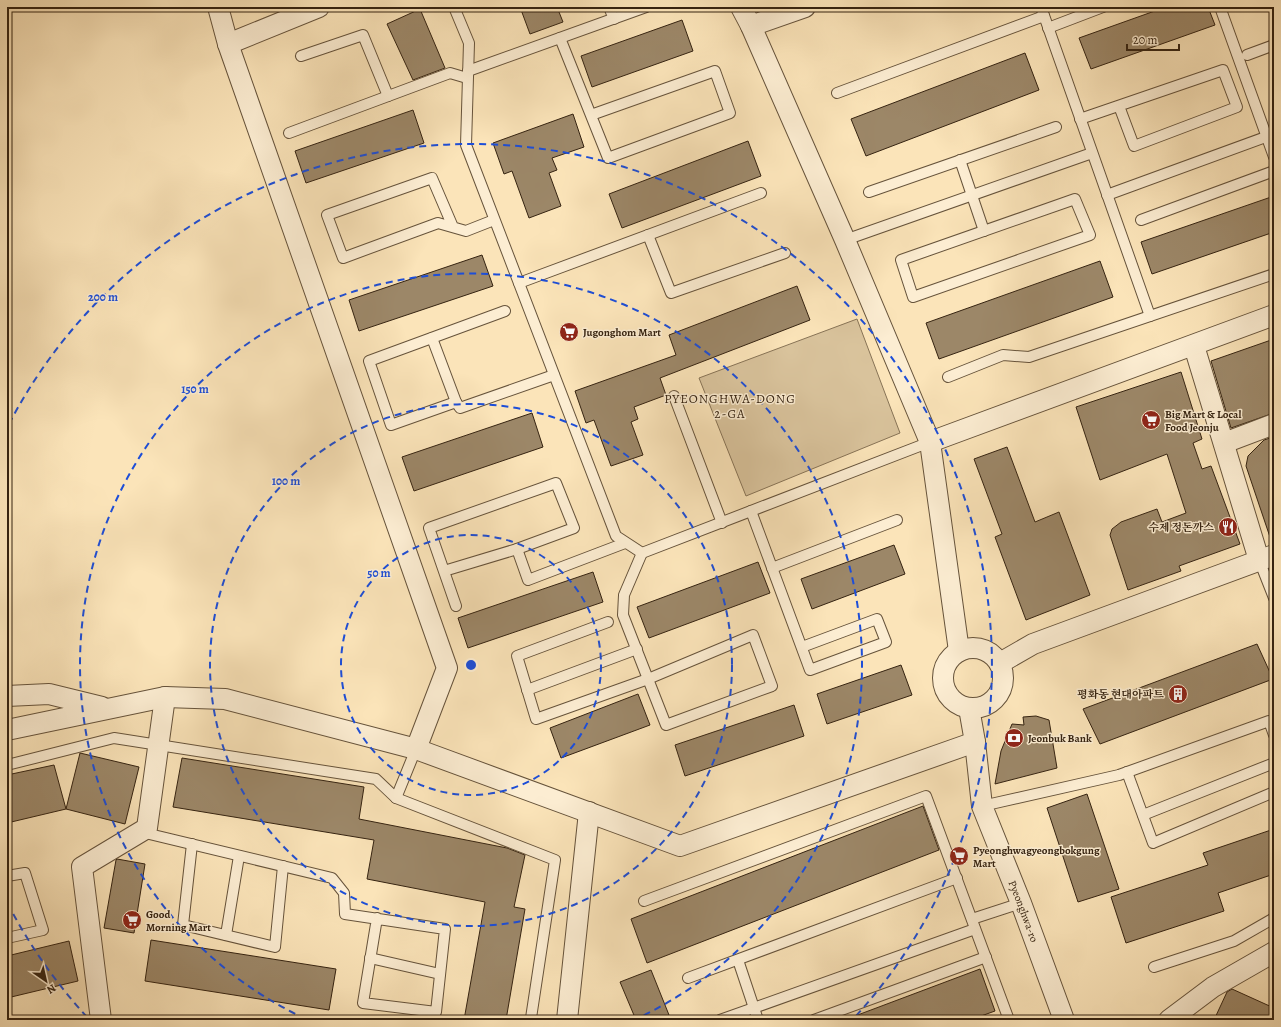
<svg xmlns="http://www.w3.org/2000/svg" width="1281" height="1027" viewBox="0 0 1281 1027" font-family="Alegreya,'Noto Serif KR',serif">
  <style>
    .green { fill: #d9c39c; stroke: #877356 }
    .building { fill: #9c8768; stroke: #352311 }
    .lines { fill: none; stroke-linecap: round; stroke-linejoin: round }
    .service-casing { stroke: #66533b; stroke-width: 12 }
    .minor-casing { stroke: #66533b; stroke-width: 22 }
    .service { stroke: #fcedd2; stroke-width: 10 }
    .minor { stroke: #fcedd2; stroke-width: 20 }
    .ring { fill: none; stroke: #1d4ed8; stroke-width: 2; stroke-dasharray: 7 5 }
    .labels { text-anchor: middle; stroke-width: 3; stroke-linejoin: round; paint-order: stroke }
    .poi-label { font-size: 11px; font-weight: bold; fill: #352311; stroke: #fcedd2; text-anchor: start }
    .street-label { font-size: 11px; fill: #352311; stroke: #fcedd2 }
    .quarter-label { font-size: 13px; letter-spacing: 1px; fill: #352311; stroke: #fcedd2 }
    .centre { fill: #1d4ed8; stroke: #fcedd2; stroke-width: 2 }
    .ring-label { font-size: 12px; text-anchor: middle; font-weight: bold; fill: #1d4ed8; stroke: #fcedd2; stroke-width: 3; stroke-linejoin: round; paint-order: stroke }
  </style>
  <rect width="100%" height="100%" fill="#fbe4b9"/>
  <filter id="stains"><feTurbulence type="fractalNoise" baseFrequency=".005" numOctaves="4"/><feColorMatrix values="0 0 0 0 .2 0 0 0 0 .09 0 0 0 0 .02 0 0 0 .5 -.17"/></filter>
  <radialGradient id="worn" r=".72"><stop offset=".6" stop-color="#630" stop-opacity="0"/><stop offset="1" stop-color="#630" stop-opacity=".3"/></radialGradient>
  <path class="green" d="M857,319l43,114 -154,63 -47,-118z"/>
  <g class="building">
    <path d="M520,7h37l6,15 -33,12z"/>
    <path d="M1166,7h42l7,18 -124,44 -12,-31z"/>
    <path d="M420,9l25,59 -32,12 -26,-56z"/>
    <path d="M682,20l11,31 -101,36 -11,-31z"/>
    <path d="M1025,53l14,37 -173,66 -15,-37z"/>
    <path d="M413,110l11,33 -118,40 -11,-32z"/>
    <path d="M573,114l11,33 -32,11 5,12 -8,3 12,33 -32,12 -17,-47 -8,3 -11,-31z"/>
    <path d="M748,141l13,35 -139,52 -13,-34z"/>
    <path d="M1274,196v36l-122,42 -11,-32z"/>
    <path d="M482,255l11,31 -134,45 -10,-31z"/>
    <path d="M1100,261l13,36 -174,62 -13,-36z"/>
    <path d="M797,286l13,34 -150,58 6,17 -32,12 4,12 -7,3 12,33 -32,11 -17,-46 -8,3 -11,-32 101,-36 -7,-20z"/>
    <path d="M1274,339v74l-43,15 -20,-67z"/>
    <path d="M1181,372l21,67 -9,4 9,26 9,-3 29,78 -61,22 2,5 -53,19 -18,-55 2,-6 9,-7 36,-13 5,13 24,-9 -19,-59 -67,26 -24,-73z"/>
    <path d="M532,413l11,34 -129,44 -12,-34z"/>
    <path d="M1270,438l4,12v92l-2,1 -26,-77 2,-10 16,-16z"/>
    <path d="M1007,447l28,75 24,-10 31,83 -64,25 -31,-83 7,-3 -28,-75z"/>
    <path d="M894,545l11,29 -93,35 -11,-30z"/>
    <path d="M758,562l12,31 -121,45 -12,-31z"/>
    <path d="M593,572l10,30 -135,46 -10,-30z"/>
    <path d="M1257,644l16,35 -173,65 -17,-35z"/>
    <path d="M901,665l11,30 -85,29 -10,-30z"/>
    <path d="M638,694l12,31 -89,33 -11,-30z"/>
    <path d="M794,705l10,31 -119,40 -10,-31z"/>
    <path d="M1036,716l13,4 8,48 -62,16 6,-33 11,-27 12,1 -1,-8z"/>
    <path d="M80,753l59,14 -14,57 -59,-15z"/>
    <path d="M182,758l182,29 -5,32 148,29 18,7 -11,52 11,2 -19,111h-42l21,-118 -118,-23 7,-39 -201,-33z"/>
    <path d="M54,765l12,44 -59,14v-48z"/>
    <path d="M1087,794l32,95 -41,13 -31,-94z"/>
    <path d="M923,806l16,44 -292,113 -16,-44z"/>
    <path d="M1274,829v45l-56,19 6,18 -98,32 -15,-46 97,-32 -5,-12z"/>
    <path d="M117,859l28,5 -11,69 -30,-5 12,-68z"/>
    <path d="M151,940l185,29 -7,41 -184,-29z"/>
    <path d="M69,941l9,40 -71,17v-42z"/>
    <path d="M980,969l15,42 -25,9h-123v-1z"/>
    <path d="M651,970l20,50h-35l-16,-38z"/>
    <path d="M1232,989l42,19v12h-60l13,-28z"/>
  </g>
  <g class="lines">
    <defs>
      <g id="service">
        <path d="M454,7l15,36 -3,102 150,391 26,17 288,-111"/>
        <path d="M609,7l5,12"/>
        <path d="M1041,7l109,309"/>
        <path d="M1220,7l54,150"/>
        <path d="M1048,28l55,-21"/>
        <path d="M560,38l48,120 122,-45 -15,-42 -124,44"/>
        <path d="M1247,55l27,-10"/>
        <path d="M301,56l62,-21 25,61"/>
        <path d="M468,71l178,-64"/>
        <path d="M837,93l207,-77"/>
        <path d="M1080,119l143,-49 14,37 -103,39 -15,-40"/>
        <path d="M289,133l161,-60 17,5"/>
        <path d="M960,160l24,71"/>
        <path d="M869,192l187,-65"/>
        <path d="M1107,195l167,-61"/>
        <path d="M1075,199l15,36 -177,62 -12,-37z"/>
        <path d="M1141,220l133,-49"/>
        <path d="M453,227l-21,-49 -105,37 16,43 95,-35 28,8 28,-11"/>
        <path d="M648,235l23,58 114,-40"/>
        <path d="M845,240l247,-87"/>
        <path d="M519,283l242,-90"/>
        <path d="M505,311l-136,50 22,64 65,-23 4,6 94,-33"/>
        <path d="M432,338l24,64"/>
        <path d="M948,377l55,-22 26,2 245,-83"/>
        <path d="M674,396l48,127"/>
        <path d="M751,511l59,159 76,-28 -9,-23 -75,28"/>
        <path d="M517,549l11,31 97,-37"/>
        <path d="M1259,560l15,38"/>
        <path d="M772,568l125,-48"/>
        <path d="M444,571l73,-22 57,-21 -18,-45 -127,45 27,78"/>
        <path d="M608,622l-91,34 19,63 112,-40 -25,-64 1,-20 18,-42"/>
        <path d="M753,635l19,51 -106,39 -18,-46z"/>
        <path d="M527,690l110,-41"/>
        <path d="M7,765l107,-27 262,41 20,19 159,62 -24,158 -2,2"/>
        <path d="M1127,772l26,71 121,-51"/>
        <path d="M396,798l20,-49"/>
        <path d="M982,806l137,-31 150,-54 5,14"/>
        <path d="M1143,815l131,-52"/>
        <path d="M141,832l191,46 12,15 1,21 100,15 -9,83 -73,-9 14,-85"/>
        <path d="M192,844l-9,81 92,22 8,-81"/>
        <path d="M7,876l18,-3 18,57 -36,8"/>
        <path d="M644,901l282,-105 83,224"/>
        <path d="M972,919l49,-16"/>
        <path d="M226,935l13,-79"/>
        <path d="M370,958l70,16"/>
        <path d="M738,960l20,60"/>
        <path d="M1154,967l80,-26 40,-23"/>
        <path d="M688,978l269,-100"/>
        <path d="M720,1020l255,-91"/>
        <path d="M814,1020l172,-63"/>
      </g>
      <g id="minor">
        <path d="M218,7l10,37 219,624 -31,81"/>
        <path d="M741,7l10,19 94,214 85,202 29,209"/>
        <path d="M751,26l54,-19"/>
        <path d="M228,44l91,-37"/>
        <path d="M1194,346l65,214"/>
        <path d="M930,442l344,-127"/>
        <path d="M1224,443l50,-19"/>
        <circle cx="973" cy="678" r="30"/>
        <path d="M1000,663l33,-19 241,-89"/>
        <path d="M7,696l42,-2 53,13"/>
        <path id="s1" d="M969,708l6,34 7,64 39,97 43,117"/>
        <path d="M7,730l158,-33 60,2 191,50 264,97 295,-104"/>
        <path d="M101,1020l-19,-153 65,-39 18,-131"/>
        <path d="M567,1020l22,-208"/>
        <path d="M1169,1020l44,-33 61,-35"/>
      </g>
    </defs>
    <use href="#service" class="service-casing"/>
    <use href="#minor" class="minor-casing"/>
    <use href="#service" class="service"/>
    <use href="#minor" class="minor"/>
  </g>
  <g class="ring">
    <circle cx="471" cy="665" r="130"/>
    <circle cx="471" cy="665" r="261"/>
    <path d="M306 1019A391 391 0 1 1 636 1019"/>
    <path d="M87 1017A521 521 0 0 1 9 906M9 424A521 521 0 1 1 855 1017"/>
  </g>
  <defs>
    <symbol id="supermarket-disc" viewBox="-11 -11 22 22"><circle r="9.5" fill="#8f2418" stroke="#fcedd2"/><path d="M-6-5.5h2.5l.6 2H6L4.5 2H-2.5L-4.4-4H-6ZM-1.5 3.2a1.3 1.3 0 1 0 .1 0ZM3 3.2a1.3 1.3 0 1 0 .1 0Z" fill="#fff"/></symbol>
    <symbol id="restaurant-disc" viewBox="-11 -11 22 22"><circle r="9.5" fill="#8f2418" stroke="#fcedd2"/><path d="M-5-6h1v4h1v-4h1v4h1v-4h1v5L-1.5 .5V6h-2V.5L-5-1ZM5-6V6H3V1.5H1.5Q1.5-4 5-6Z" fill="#fff"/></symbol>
    <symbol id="building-disc" viewBox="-11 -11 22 22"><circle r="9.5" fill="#8f2418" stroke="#fcedd2"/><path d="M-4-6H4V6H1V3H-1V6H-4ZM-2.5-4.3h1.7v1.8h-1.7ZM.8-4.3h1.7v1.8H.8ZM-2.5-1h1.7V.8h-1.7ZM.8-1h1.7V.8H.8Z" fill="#fff"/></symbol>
    <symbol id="bank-disc" viewBox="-11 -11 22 22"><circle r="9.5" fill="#8f2418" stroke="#fcedd2"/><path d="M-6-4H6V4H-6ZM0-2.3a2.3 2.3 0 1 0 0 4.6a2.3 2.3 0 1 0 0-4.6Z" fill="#fff"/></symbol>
  </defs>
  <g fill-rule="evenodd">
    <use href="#supermarket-disc" x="558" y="321" width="22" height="22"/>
    <use href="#supermarket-disc" x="1140" y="409" width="22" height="22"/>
    <use href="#restaurant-disc" x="1217" y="516" width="22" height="22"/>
    <use href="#building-disc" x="1167" y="683" width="22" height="22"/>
    <use href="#bank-disc" x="1003" y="727" width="22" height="22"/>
    <use href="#supermarket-disc" x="948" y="845" width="22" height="22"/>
    <use href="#supermarket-disc" x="121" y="909" width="22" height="22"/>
  </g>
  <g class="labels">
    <g class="poi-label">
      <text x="583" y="336">Jugonghom Mart</text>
      <text x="1165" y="418">Big Mart &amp; Local<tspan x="1165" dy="13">Food Jeonju</tspan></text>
      <text x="1214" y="531" text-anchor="end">수제 정돈까스</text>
      <text x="1164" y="698" text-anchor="end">평화동 현대아파트</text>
      <text x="1028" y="742">Jeonbuk Bank</text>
      <text x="973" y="854">Pyeonghwagyeongbokgung<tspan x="973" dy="13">Mart</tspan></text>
      <text x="146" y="918">Good<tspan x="146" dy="13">Morning Mart</tspan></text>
    </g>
    <g class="street-label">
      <text dy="4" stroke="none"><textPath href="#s1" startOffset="212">Pyeonghwa-ro</textPath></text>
    </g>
    <g class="quarter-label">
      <text x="730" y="403">PYEONGHWA-DONG<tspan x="730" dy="15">2-GA</tspan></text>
    </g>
  </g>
  <circle cx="471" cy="665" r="6" class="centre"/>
  <g class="ring-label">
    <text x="103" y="301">200 m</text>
    <text x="195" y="393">150 m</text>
    <text x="286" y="485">100 m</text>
    <text x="379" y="577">50 m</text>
  </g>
  <rect width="1281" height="1027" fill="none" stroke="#fbe4b9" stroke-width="24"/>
  <rect x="8" y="8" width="1265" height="1011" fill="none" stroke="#352311" stroke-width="2"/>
  <rect x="12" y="12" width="1257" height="1003" fill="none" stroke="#352311"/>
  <g transform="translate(46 981) rotate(146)" stroke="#fcedd2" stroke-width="3" paint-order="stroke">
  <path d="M0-3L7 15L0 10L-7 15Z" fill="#352311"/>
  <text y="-6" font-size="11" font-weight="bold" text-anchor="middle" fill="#352311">N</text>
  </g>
  <path d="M1127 44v6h52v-6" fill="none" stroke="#352311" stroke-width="2"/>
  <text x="1133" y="44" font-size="12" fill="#352311" stroke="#fcedd2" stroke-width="3" paint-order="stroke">20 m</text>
  <rect width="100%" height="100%" filter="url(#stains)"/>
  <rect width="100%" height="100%" fill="url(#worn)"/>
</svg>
